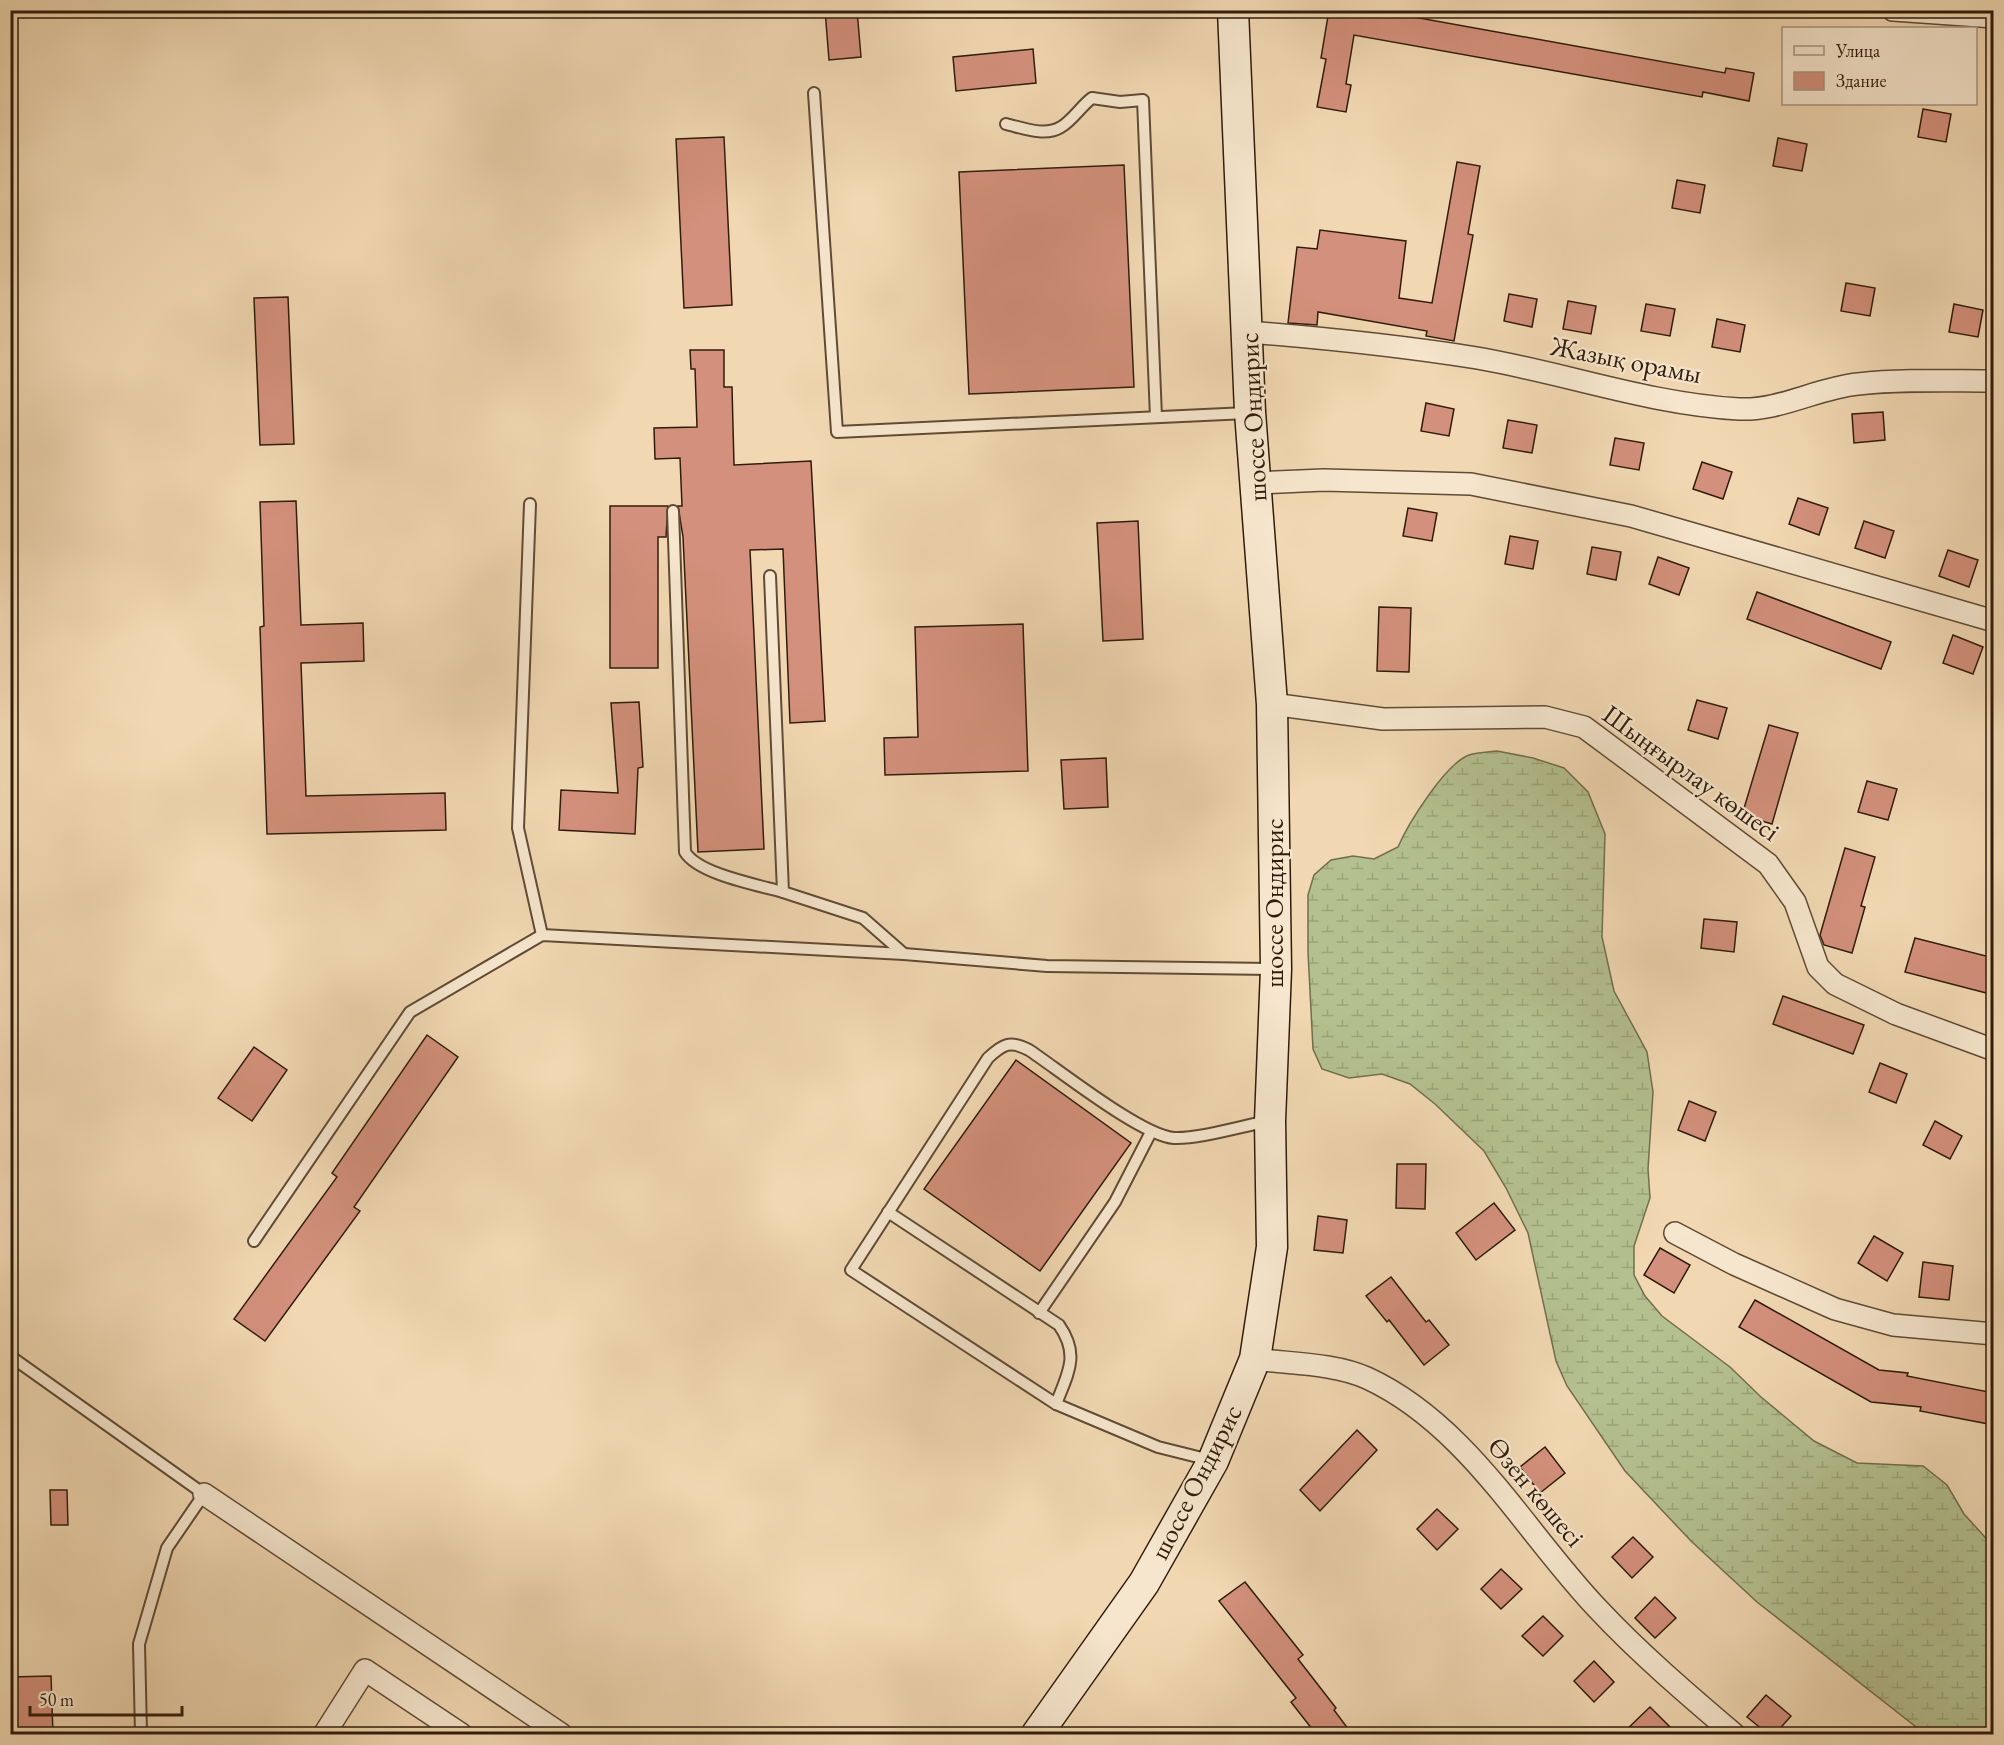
<svg xmlns="http://www.w3.org/2000/svg" width="2004" height="1745" viewBox="0 0 2004 1745" font-family="'EB Garamond',serif">
  <style>
    .wetland { fill: url(#wetland-marsh); stroke: #726e4e; stroke-width: 1.5 }
    .building { fill: #d3907c; stroke: #311c0c; stroke-width: 1.5 }
    .lines { fill: none; stroke-linecap: round; stroke-linejoin: round }
    .service-casing { stroke: #614b36; stroke-width: 14 }
    .minor-casing { stroke: #614b36; stroke-width: 24 }
    .secondary-casing { stroke: #311c0c; stroke-width: 33 }
    .service { stroke: #f6e6cd; stroke-width: 10 }
    .minor { stroke: #f6e6cd; stroke-width: 21 }
    .secondary { stroke: #f6e6cd; stroke-width: 30 }
    .labels { text-anchor: middle; stroke-width: 4.5; stroke-linejoin: round; paint-order: stroke }
    .street-label { font-size: 27px; fill: #311c0c; stroke: #f6e6cd }
  </style>
  <defs>
    <pattern id="wetland-marsh" width="20" height="14" patternUnits="userSpaceOnUse" patternTransform="scale(1.5)"><rect width="20" height="14" fill="#b4c090"/><path d="M1 5h8M5 5V1M11 12h8M15 12V8" fill="none" stroke="#9ba47b"/></pattern>
  </defs>
  <rect width="100%" height="100%" fill="#f1d8b2"/>
  <filter id="stains"><feTurbulence type="fractalNoise" baseFrequency=".00333" numOctaves="4"/><feColorMatrix values="0 0 0 0 .2 0 0 0 0 .09 0 0 0 0 .02 0 0 0 .5 -.17"/></filter>
  <radialGradient id="worn" r=".72"><stop offset=".6" stop-color="#630" stop-opacity="0"/><stop offset="1" stop-color="#630" stop-opacity=".3"/></radialGradient>
  <path class="wetland" d="M1497,751l36,7 31,10 24,24 17,42 -3,103 12,54 33,61 6,40 -5,77 2,29 -16,48v29l11,21 17,20 68,51 31,30 53,44 43,22 66,3 24,19 17,29 29,32v188h-68l-168,-132 -66,-61 -66,-70 -58,-85 -11,-25 -28,-128 -22,-45 -22,-37 -49,-47 -25,-20 -28,-10 -33,4 -27,-9 -9,-20 -5,-97v-57l6,-20 17,-15 22,-4 21,3 24,-12c10,-23 47,-83 71,-92 8,-3 19,-3 28,-4z"/>
  <g class="building">
    <path d="M825,10h32l4,47 -32,3z"/>
    <path d="M1329,10h46l350,63 1,-5 28,5 -5,28 -46,-9 -1,5 -348,-62 -8,49 5,1 -5,27 -29,-5 9,-48 -5,-1z"/>
    <path d="M1033,49l3,34 -80,8 -3,-34z"/>
    <path d="M1923,109l28,5 -5,28 -28,-5z"/>
    <path d="M724,137l8,168 -48,3 -8,-169z"/>
    <path d="M1778,138l29,6 -5,27 -29,-5z"/>
    <path d="M1457,162l23,4 -12,68 5,1 -19,106 -28,-5 1,-5 -109,-19 -1,13 -29,-2 9,-76 20,2 3,-19 86,11 -7,57 33,5z"/>
    <path d="M1124,165l10,222 -165,7 -10,-222z"/>
    <path d="M1677,180l28,5 -5,28 -28,-5z"/>
    <path d="M1846,283l29,5 -5,28 -29,-5z"/>
    <path d="M1509,294l28,5 -5,28 -28,-6z"/>
    <path d="M288,297l6,147 -34,1 -6,-147z"/>
    <path d="M1568,301l28,5 -5,28 -28,-5z"/>
    <path d="M1646,304l29,5 -5,27 -29,-5z"/>
    <path d="M1954,304l29,6 -5,27 -29,-5z"/>
    <path d="M1717,319l28,6 -5,27 -28,-5z"/>
    <path d="M690,350h34v37h8l2,78 77,-4 14,260 -35,2 -7,-174 -33,1 14,299 -66,3 -15,-315 -5,-31h4l-2,-48 -25,1 -1,-31 43,-1 -2,-58h-4z"/>
    <path d="M1426,403l28,6 -5,27 -28,-5z"/>
    <path d="M1883,412l2,28 -31,3 -2,-29z"/>
    <path d="M1508,420l29,5 -5,28 -29,-5z"/>
    <path d="M1615,438l29,5 -5,27 -29,-5z"/>
    <path d="M1702,462l30,10 -9,27 -30,-10z"/>
    <path d="M1798,498l30,10 -9,27 -30,-11z"/>
    <path d="M296,501l5,124 62,-2 1,38 -63,2 5,133 139,-3 1,37 -179,4 -7,-207 4,-1 -4,-124z"/>
    <path d="M610,506h58l-2,31h-8v131h-48z"/>
    <path d="M1408,508l29,5 -5,28 -29,-5z"/>
    <path d="M1138,521l5,118 -40,2 -6,-118z"/>
    <path d="M1864,521l30,10 -9,27 -30,-10z"/>
    <path d="M1510,536l28,5 -5,28 -28,-5z"/>
    <path d="M1592,547l29,5 -5,28 -29,-6z"/>
    <path d="M1948,550l30,10 -9,27 -30,-11z"/>
    <path d="M1658,557l31,11 -10,27 -30,-11z"/>
    <path d="M1757,592l134,50 -10,27 -134,-50z"/>
    <path d="M1379,607l32,1 -2,64 -32,-1z"/>
    <path d="M1023,624l5,147 -143,4 -1,-37 34,-1 -3,-110z"/>
    <path d="M1953,635l30,12 -10,27 -30,-11z"/>
    <path d="M1697,700l30,8 -9,31 -30,-9z"/>
    <path d="M639,702l4,65 -5,1 -3,66 -76,-4 2,-40 57,3 -7,-90z"/>
    <path d="M1769,725l29,8 -26,91 -30,-9z"/>
    <path d="M1106,758l2,49 -44,2 -3,-49z"/>
    <path d="M1867,781l30,8 -9,31 -30,-8z"/>
    <path d="M1845,848l30,9 -14,49 4,1 -13,46 -28,-8 -4,-10z"/>
    <path d="M1704,919l33,3 -3,30 -33,-4z"/>
    <path d="M1915,938l79,20v37l-89,-23z"/>
    <path d="M1783,996l81,29 -11,29 -80,-30z"/>
    <path d="M427,1035l31,22 -104,150 6,4 -95,130 -31,-22 103,-142 -5,-4z"/>
    <path d="M254,1047l33,23 -35,51 -34,-23z"/>
    <path d="M1016,1060l115,83 -91,128 -116,-82z"/>
    <path d="M1880,1063l27,11 -11,29 -27,-11z"/>
    <path d="M1689,1101l27,11 -11,29 -27,-11z"/>
    <path d="M1935,1121l27,15 -12,23 -27,-14z"/>
    <path d="M1397,1164h29l-1,45 -29,-1z"/>
    <path d="M1494,1203l21,27 -39,30 -20,-27z"/>
    <path d="M1318,1216l29,4 -4,33 -29,-3z"/>
    <path d="M1874,1236l29,17 -16,28 -29,-18z"/>
    <path d="M1660,1248l30,17 -16,28 -30,-18z"/>
    <path d="M1923,1262l30,4 -4,34 -30,-3z"/>
    <path d="M1391,1277l35,45 3,-2 20,25 -25,20 -35,-45 -2,2 -21,-26z"/>
    <path d="M1755,1300l124,70 29,3 -1,3 87,17v32l-74,-14 1,-4 -50,-5 -132,-75z"/>
    <path d="M1357,1430l20,20 -57,61 -20,-21z"/>
    <path d="M1545,1447l20,26 -25,20 -20,-26z"/>
    <path d="M50,1490h17l1,35h-17z"/>
    <path d="M1437,1509l21,20 -21,21 -20,-21z"/>
    <path d="M1633,1537l20,20 -21,21 -20,-21z"/>
    <path d="M1501,1569l21,20 -21,20 -20,-20z"/>
    <path d="M1245,1582l58,73 -5,4 38,49 -2,2 18,24h-36l-25,-32 5,-4 -77,-97z"/>
    <path d="M1655,1597l21,21 -21,20 -20,-20z"/>
    <path d="M1543,1616l20,20 -20,20 -21,-20z"/>
    <path d="M1594,1661l20,21 -20,20 -20,-21z"/>
    <path d="M51,1676l2,58h-43v-57z"/>
    <path d="M1766,1695l25,21 -16,18h-7l-21,-17z"/>
    <path d="M1650,1707l27,27h-55z"/>
  </g>
  <g class="lines">
    <defs>
      <g id="service">
        <path d="M814,93l23,339 410,-19"/>
        <path d="M1006,124c17,4 39,13 55,3 12,-7 20,-21 31,-29l28,4 23,-2 13,317"/>
        <path d="M530,504l-12,324 24,107"/>
        <path d="M673,511l12,341c13,22 73,33 98,40"/>
        <path d="M770,576l13,316 80,26 41,36"/>
        <path d="M888,1212l171,113c21,30 9,48 -3,79"/>
        <path d="M254,1241l156,-229 132,-77 362,19 143,12 226,3"/>
        <path d="M1039,1313l76,-111 36,-70"/>
        <path d="M10,1356l194,138 -37,54 -28,96 2,90"/>
        <path d="M1210,1460l-52,-13 -102,-43 -205,-134 137,-212c15,-14 22,-18 41,-8 30,20 113,86 145,88 25,1 68,-12 95,-17"/>
      </g>
      <g id="minor">
        <path d="M1893,10l101,7"/>
        <path d="M1248,332c76,6 153,14 229,26 88,15 172,46 262,51 41,2 78,-21 119,-25 44,-5 91,-3 136,-3"/>
        <path d="M1256,483l68,-3 147,4 160,32 363,105"/>
        <path d="M1272,704l111,15 162,-2 39,10 184,137 27,38 23,65 17,17 61,30 98,36"/>
        <path d="M1675,1233l59,31 101,45 58,16 101,9"/>
        <path d="M1255,1359c35,5 79,4 112,19 100,46 157,153 230,230 42,45 90,86 137,126"/>
        <path d="M204,1494l357,240"/>
        <path d="M327,1734l-2,-1 40,-63 96,64"/>
      </g>
      <path id="secondary" d="M1037,1734l107,-151 69,-122 42,-102 17,-112 -2,-126 6,-152 -4,-265 -22,-292 -17,-402"/>
    </defs>
    <use href="#service" class="service-casing"/>
    <use href="#minor" class="minor-casing"/>
    <use href="#secondary" class="secondary-casing"/>
    <use href="#service" class="service"/>
    <use href="#minor" class="minor"/>
    <use href="#secondary" class="secondary"/>
  </g>
  <g class="labels">
    <g class="street-label">
      <text transform="translate(1626 360) rotate(11)" y="9">Жазық орамы</text>
      <text transform="translate(1253 417) rotate(-93)" y="9">шоссе Ондирис</text>
      <text transform="translate(1691 773) rotate(36)" y="9">Шыңғырлау көшесі</text>
      <text transform="translate(1274 903) rotate(-90)" y="9">шоссе Ондирис</text>
      <text transform="translate(1196 1482) rotate(-63)" y="9">шоссе Ондирис</text>
      <text transform="translate(1536 1492) rotate(50)" y="9">Өзен көшесі</text>
    </g>
  </g>
  <rect width="2004" height="1745" fill="none" stroke="#f1d8b2" stroke-width="36"/>
  <rect x="12" y="12" width="1980" height="1721" fill="none" stroke="#311c0c" stroke-width="3"/>
  <rect x="18" y="18" width="1968" height="1709" fill="none" stroke="#311c0c" stroke-width="1.5"/>
  <rect x="1782" y="27" width="195" height="78" fill="#f6e6cd" stroke="#a79580" stroke-width="1.5"/>
  <rect x="1794" y="46" width="30" height="9" fill="#f6e6cd" stroke="#a79580" stroke-width="1.5"/>
  <text x="1836" y="57" font-size="18" fill="#311c0c">Улица</text>
  <rect x="1794" y="72" width="30" height="18" fill="#d3907c" stroke="#a79580" stroke-width="1.5"/>
  <text x="1836" y="87" font-size="18" fill="#311c0c">Здание</text>
  <path d="M30 1706v9h152v-9" fill="none" stroke="#311c0c" stroke-width="3"/>
  <text x="39" y="1706" font-size="18" fill="#311c0c" stroke="#f6e6cd" stroke-width="4.5" paint-order="stroke">50 m</text>
  <rect width="100%" height="100%" filter="url(#stains)"/>
  <rect width="100%" height="100%" fill="url(#worn)"/>
</svg>
